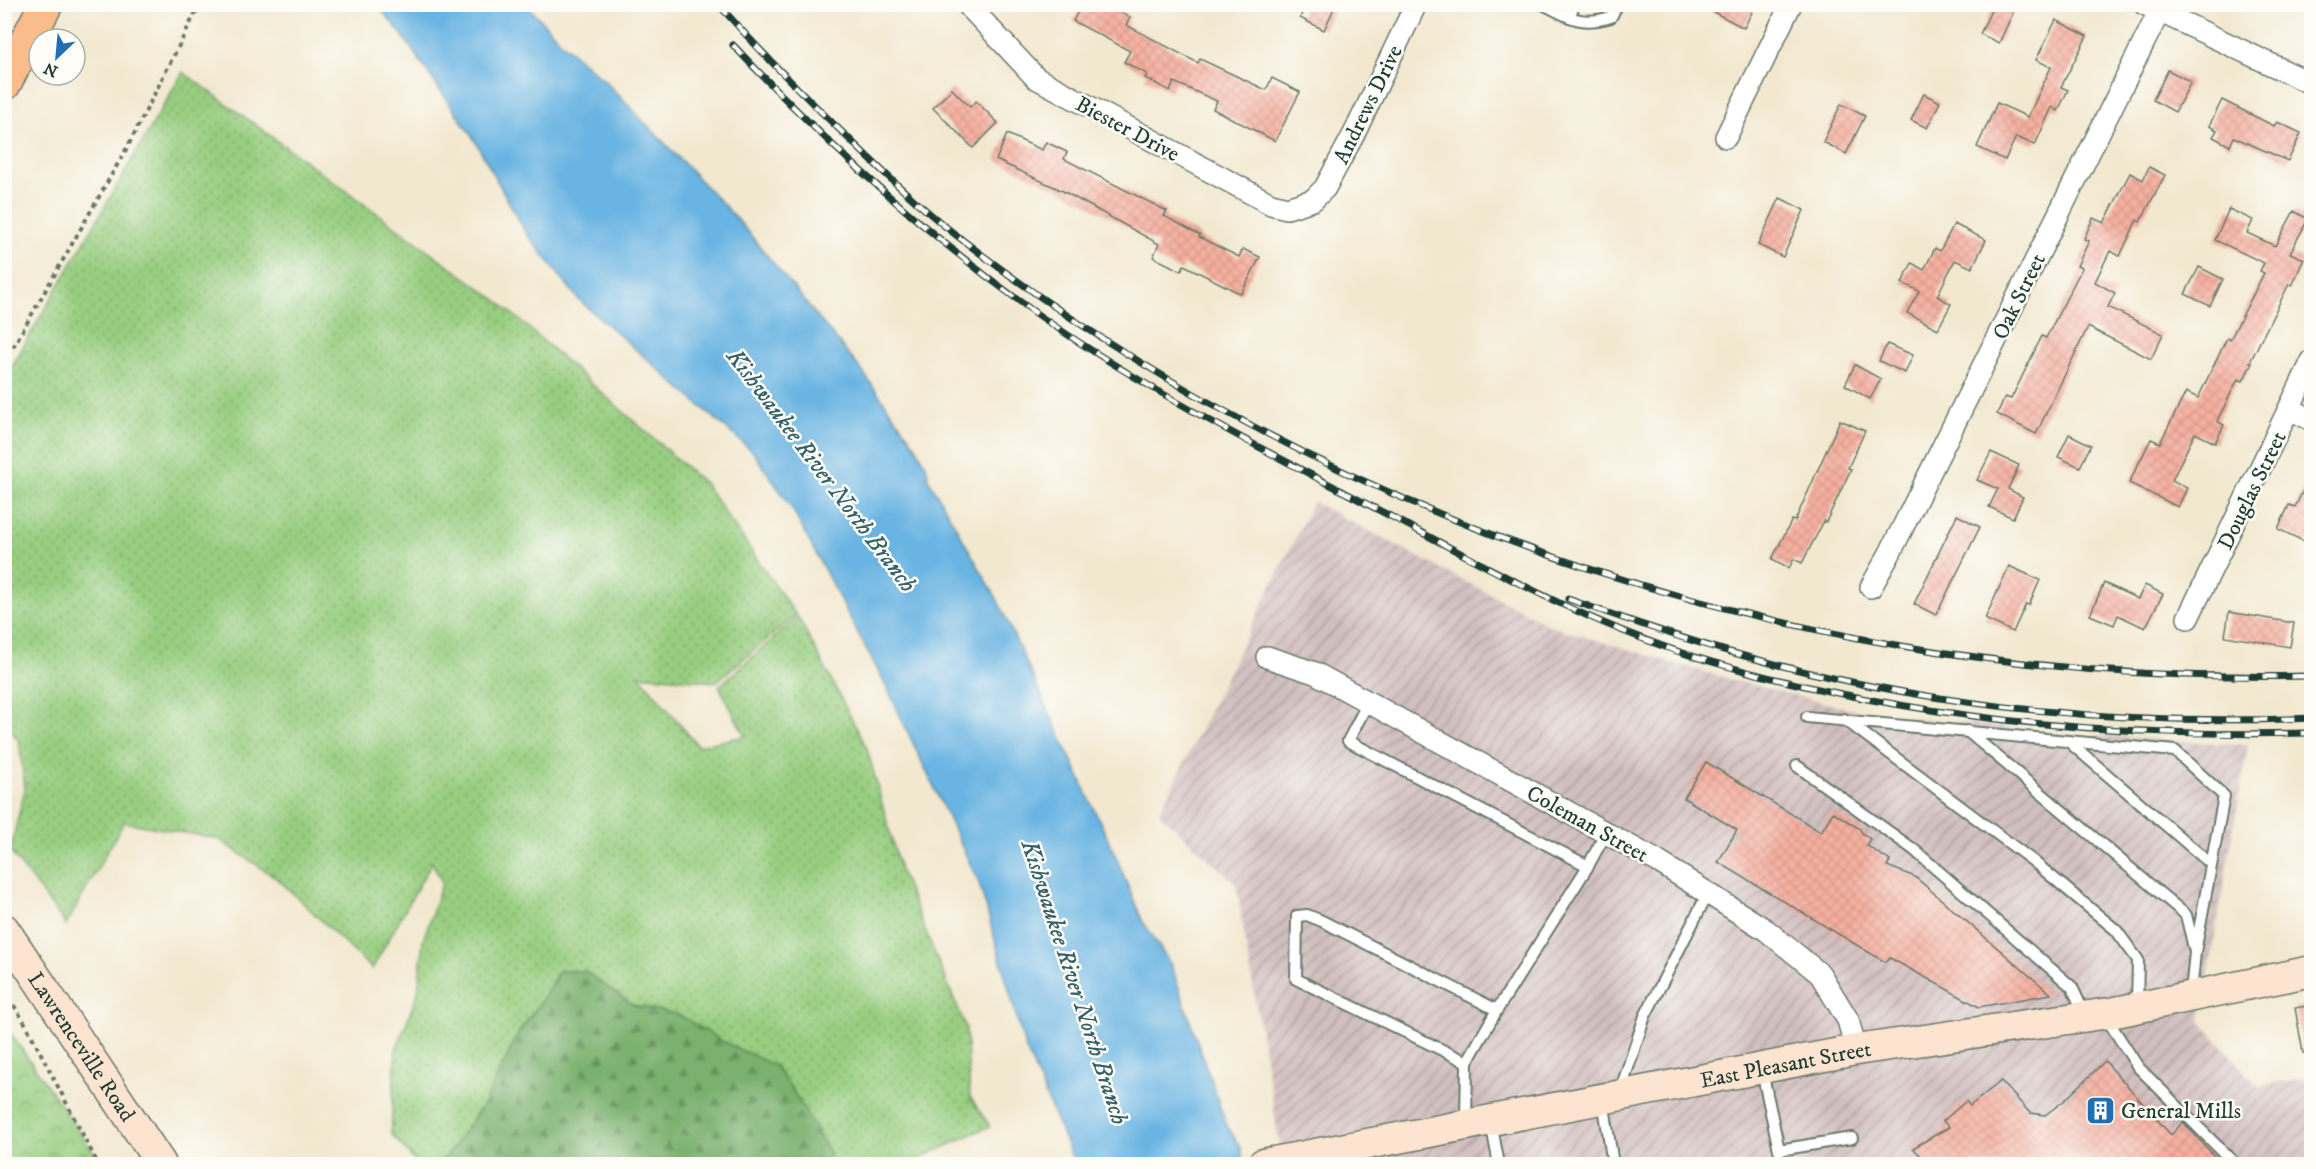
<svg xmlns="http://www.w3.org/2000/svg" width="2316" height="1169" viewBox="0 0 2316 1169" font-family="'IM FELL DW Pica',serif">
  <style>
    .industrial { fill: url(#industrial-furrows) }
    .grass { fill: url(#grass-dots); stroke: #5c865a; stroke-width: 1.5 }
    .forest { fill: url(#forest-firs); stroke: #4c7751; stroke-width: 1.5 }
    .park { fill: url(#park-crowns); stroke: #5c865a; stroke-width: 1.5 }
    .water { fill: #69b4e2; stroke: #44788b; stroke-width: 1.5 }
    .building { fill: url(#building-cross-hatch) }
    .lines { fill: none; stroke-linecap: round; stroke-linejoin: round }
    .lane-casing { stroke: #69796a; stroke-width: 14 }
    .street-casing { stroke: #69796a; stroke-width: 24 }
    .secondary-casing { stroke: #69796a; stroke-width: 33 }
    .primary-casing { stroke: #69796a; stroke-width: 36 }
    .path { stroke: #69796a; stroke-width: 4; stroke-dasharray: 4.5 4.5; stroke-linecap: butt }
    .lane { stroke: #fff; stroke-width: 10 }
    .street { stroke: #fff; stroke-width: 21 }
    .secondary { stroke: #fde4d0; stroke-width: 30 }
    .primary { stroke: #f9bc8a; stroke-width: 33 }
    .rail-casing { stroke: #1f3d34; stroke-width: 7 }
    .rail { stroke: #fdfcf7; stroke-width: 4.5; stroke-dasharray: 14; stroke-linecap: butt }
    .labels { text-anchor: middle; stroke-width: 5; stroke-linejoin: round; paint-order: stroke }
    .street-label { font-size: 22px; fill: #1f3d34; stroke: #fdfcf7 }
    .poi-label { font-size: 22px; fill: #1f3d34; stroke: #fdfcf7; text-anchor: start }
    .water-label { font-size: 24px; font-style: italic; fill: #356168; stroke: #fdfcf7 }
  </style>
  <defs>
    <pattern id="industrial-furrows" width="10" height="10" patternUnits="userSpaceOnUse" patternTransform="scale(1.5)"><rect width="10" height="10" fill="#d1bfbf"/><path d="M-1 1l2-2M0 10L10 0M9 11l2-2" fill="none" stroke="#a99c9c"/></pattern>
    <pattern id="grass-dots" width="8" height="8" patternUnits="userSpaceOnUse" patternTransform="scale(1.5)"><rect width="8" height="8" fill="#98ce80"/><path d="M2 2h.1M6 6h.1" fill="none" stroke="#7ba86a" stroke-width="1.8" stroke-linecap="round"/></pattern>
    <pattern id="forest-firs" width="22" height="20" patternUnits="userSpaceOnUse" patternTransform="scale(1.5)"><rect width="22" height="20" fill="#7ab16e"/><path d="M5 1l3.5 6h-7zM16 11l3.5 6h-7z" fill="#63915b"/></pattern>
    <pattern id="park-crowns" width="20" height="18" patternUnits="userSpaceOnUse" patternTransform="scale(1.5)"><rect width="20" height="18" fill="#98ce80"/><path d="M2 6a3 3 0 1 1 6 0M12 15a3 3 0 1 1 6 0" fill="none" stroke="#7ba86a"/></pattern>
    <pattern id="building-cross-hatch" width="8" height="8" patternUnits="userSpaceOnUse" patternTransform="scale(1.5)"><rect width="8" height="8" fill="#f6b0a0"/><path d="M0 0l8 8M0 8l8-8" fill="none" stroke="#d2988a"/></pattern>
  </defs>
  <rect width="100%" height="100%" fill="#fdfcf7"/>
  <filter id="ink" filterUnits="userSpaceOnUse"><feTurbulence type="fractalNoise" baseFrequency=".0167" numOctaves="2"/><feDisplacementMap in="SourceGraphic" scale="12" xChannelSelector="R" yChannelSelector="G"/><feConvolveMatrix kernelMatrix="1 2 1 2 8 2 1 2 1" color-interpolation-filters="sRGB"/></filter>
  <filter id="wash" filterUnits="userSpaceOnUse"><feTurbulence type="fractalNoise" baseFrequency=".008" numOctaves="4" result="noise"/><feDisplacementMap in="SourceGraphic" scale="24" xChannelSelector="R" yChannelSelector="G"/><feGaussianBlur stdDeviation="1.35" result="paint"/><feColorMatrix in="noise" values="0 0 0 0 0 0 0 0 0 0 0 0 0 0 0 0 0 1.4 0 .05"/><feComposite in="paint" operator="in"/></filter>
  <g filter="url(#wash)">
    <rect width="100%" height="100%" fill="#f2e8cf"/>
    <path class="industrial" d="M1313,502l242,126 171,50 131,33 210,23 181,11 -48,276 58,65 53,-9v87h-1028l-47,-280 -77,-71z"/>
    <path class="grass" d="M183,72l316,230 205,181 92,132 -80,67 -77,-7 59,71 47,-10 -26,-50 79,-69 69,131 33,122 66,158 4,69 20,29 -82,38h-83l5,-10 -106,-112 -45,-27 -46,-10 -49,-34h-25l-18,31 -22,30 -34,70 -39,55 -9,7h-20l-26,-31 5,-84 22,-56 5,-52 19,-58 -10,-21 -60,107 -93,-89 -61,-41 -94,-17 -58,103 -56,-74 15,-62 -6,-48 -14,-19v-344z"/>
    <path class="forest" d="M559,971h25l49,34 46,10 45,27 50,23 18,24 38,65 -5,10h-388l9,-7 39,-55 34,-70 22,-30z"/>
    <path class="park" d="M5,1024l4,7 93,133h-97z"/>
    <path class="water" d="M377,5h150l36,39 44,39 131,137 124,151 53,74 11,20 3,15 67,117 118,255 28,68 29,45 55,159 15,24 2,16h-168l-50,-117 -46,-164 -92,-195 -96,-181 -38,-55 -174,-152 -53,-67 -52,-94 -74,-107z"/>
    <g id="blocks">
      <g class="building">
        <path d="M1082,4h24l24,13 -4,8 72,38 2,-4 66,31 6,-12 28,14 -25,49 -62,-32 4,-8 -43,-19 -4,9 -25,-13 2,-4 -23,-12 6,-11 -57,-30z"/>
        <path d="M1306,4h30l-12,26 -24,-12z"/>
        <path d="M1698,4h58l-12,24z"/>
        <path d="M1994,4h23l-18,39 -19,-9z"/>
        <path d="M2056,20l31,16 -26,51 7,3 -10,21 -6,-4 -17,38 -19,-8 -11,23 -28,-13 20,-44 31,14 23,-50 -15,-7z"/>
        <path d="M2168,70l23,12 -16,30 -22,-12z"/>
        <path d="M952,89l18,18 6,-6 22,22 -25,25 -40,-40z"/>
        <path d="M1924,94l16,8 -13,26 -16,-8z"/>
        <path d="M2222,100l52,26 3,-4 24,11 -13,28 -54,-24 -4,9 -17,-9 4,-7 -8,-4z"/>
        <path d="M1841,104l24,12 -19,38 -23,-12z"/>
        <path d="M1007,134l35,16 4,-8 21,10 -3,7 103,52 -3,5 36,19 -1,2 40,20 4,-8 17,8 -19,37 -57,-29 -3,6 -28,-14 6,-13 -96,-53 -67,-31z"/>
        <path d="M2149,167l16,8 -25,47 -3,-2 -17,36 -10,-5 -15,31 20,11 -7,14 55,27 -12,25 -63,-32 -52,107 -39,-20 8,-17 6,2 31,-63 4,2 36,-70 -5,-2 12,-25 -5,-2 9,-21 11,5 26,-50 13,7z"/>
        <path d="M1780,198l24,12 -21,47 -25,-12z"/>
        <path d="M2229,209l24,11 -6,13 28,13 19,-35 14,8 -18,34 14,6 -12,27 -3,-2 -39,78 2,1 -9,18 -5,-2 -21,42 7,4 -9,18 -20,-10 -23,47 15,8 -9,19 -49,-24 22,-44 9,4 26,-51 12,6 29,-60 3,2 34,-67 -4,-2 4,-8 -49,-23z"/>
        <path d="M1954,224l32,16 -14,28 -17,-8 -18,36 14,8 -13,25 -31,-16 12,-22 -17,-8 10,-20 12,7 11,-22 5,3z"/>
        <path d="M2199,267l24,12 -13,27 -25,-12z"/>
        <path d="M1887,344l26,11 -8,18 -26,-12z"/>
        <path d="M1855,365l26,14 -11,20 -25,-14z"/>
        <path d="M1840,420l25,11 -17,37 3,1 -25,53 -2,-1 -22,42 -8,-4 -5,9 -17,-9 20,-39 3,1z"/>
        <path d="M2069,434l22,11 -11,22 -22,-10z"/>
        <path d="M1991,452l28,13 -11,24 15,8 -10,21 -24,-11 9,-18 -21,-9z"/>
        <path d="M2312,472v73l-34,-16 11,-24 6,2z"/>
        <path d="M1957,515l23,12 -44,88 -22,-11z"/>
        <path d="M2009,566l31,14 -11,25 -3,-1 -13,28 -28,-13z"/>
        <path d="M2104,583l34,16 7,-14 18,9 -18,34 -27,-13 -4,10 -24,-10z"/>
        <path d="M2229,612l65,11 -4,24 -65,-11z"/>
        <path d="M1706,762l115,70 12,-20 27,17 2,4 8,6 -4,6 24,16 -3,5 28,11 136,117 -72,13 -89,-49 -5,4 -167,-100 19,-32 -53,-32z"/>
        <path d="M2312,1005v48h-9l-8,-45z"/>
        <path d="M2105,1061l66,74 12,-13 32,35 -8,7h-278l-16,-16 36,-21 -6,-6 23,-20 4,5 31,-25 29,32 15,2 20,-15z"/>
      </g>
    </g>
  </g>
  <g filter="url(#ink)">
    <use href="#blocks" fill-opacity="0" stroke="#69796a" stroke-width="1.5"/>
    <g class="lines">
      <defs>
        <g id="lane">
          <path d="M1543,4c27,14 38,22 68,13l7,-13"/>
          <path d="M1569,17l6,-13"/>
          <path d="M1368,702l-20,39 240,125"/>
          <path d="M1807,717l368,34 49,45 -29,156"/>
          <path d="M1844,719l189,142 83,69 22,30 -1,47"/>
          <path d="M1967,731l219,184 9,37 -4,41"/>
          <path d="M2069,742l142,122"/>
          <path d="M1797,766l116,83 159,138 12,26"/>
          <path d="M2105,1016l33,51 97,97"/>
          <path d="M1467,1062l-171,-83 1,-63 10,-1 15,6 175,89"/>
          <path d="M1762,1071l17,79 73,-12"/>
          <path d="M1620,1092l25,-76 63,-123"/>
          <path d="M1603,1100l10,64"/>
          <path d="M1466,1122l1,-60 30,-52 91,-144 18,-33"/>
          <path d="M1491,1123l8,41"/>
        </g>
        <g id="street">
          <path d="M967,4l69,74 235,126 16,4 26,-8 12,-12 30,-56 61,-128"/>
          <path d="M2144,4l168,80"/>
          <path d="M1726,137l65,-133"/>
          <path d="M2290,409l22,11"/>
          <path d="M1871,587l18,-32 274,-551"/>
          <path d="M2188,618l124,-257"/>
          <path d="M1267,657l48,16 53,29 289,159 109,69 54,44 28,46 8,30"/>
        </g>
        <g id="secondary">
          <path id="s1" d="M4,929l157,235"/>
          <path id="s2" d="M1263,1164l593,-114 260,-38 196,-41"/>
        </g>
        <path id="primary" d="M4,84l42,-80"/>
      </defs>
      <use href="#lane" class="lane-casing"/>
      <use href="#street" class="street-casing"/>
      <use href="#secondary" class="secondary-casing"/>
      <use href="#primary" class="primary-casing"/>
      <g class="path">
        <path d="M4,363l124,-217 72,-142"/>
        <path d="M4,990l21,33 73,141"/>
      </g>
      <use href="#lane" class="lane"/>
      <use href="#street" class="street"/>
      <use href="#secondary" class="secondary"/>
      <use href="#primary" class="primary"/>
      <defs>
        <g id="rail">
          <path d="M718,4c40,45 81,87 125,129 36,35 73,71 113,102 383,297 872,452 1356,441"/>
          <path d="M733,45c94,100 195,191 307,271 112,78 235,140 356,203 102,54 204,111 316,143 193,56 399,76 600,71"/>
          <path d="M1568,599c65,23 129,45 195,62 177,47 365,65 549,57"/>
        </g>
      </defs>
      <use href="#rail" class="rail-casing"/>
      <use href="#rail" class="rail"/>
    </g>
  </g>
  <defs>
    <symbol id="building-square" viewBox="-11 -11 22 22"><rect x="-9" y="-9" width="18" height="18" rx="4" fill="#1f6fb2" stroke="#fdfcf7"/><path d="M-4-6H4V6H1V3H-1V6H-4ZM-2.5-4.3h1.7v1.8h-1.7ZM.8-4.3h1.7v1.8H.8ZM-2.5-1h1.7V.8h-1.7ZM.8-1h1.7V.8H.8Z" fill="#fff"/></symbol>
  </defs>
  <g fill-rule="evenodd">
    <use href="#building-square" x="2084" y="1094" width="33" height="33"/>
  </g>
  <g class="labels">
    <g class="street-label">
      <text transform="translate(1367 104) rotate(-64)" y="8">Andrews Drive</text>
      <text transform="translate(1128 128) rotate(28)" y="8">Biester Drive</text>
      <text transform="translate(2018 296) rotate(-64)" y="8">Oak Street</text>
      <text transform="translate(2251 490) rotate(-64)" y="8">Douglas Street</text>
      <text transform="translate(1588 823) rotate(29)" y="8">Coleman Street</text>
      <text dy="8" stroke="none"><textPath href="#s1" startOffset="141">Lawrenceville Road</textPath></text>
      <text dy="8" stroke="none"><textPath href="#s2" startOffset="532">East Pleasant Street</textPath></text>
    </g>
    <g class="poi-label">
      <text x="2121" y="1118">General Mills</text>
    </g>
    <g class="water-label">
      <text transform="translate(822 470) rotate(53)" y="8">Kishwaukee River North Branch</text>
      <text transform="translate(1075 982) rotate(72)" y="8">Kishwaukee River North Branch</text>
    </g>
  </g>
  <rect width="2316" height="1169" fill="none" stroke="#fdfcf7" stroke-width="24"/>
  <g transform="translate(57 57) rotate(206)"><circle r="28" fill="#fdfcf7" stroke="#a4b0a9" stroke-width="1.5"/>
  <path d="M0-4.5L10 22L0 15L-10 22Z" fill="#1f6fb2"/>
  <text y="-9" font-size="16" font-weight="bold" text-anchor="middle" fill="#1f3d34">N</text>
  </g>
</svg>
